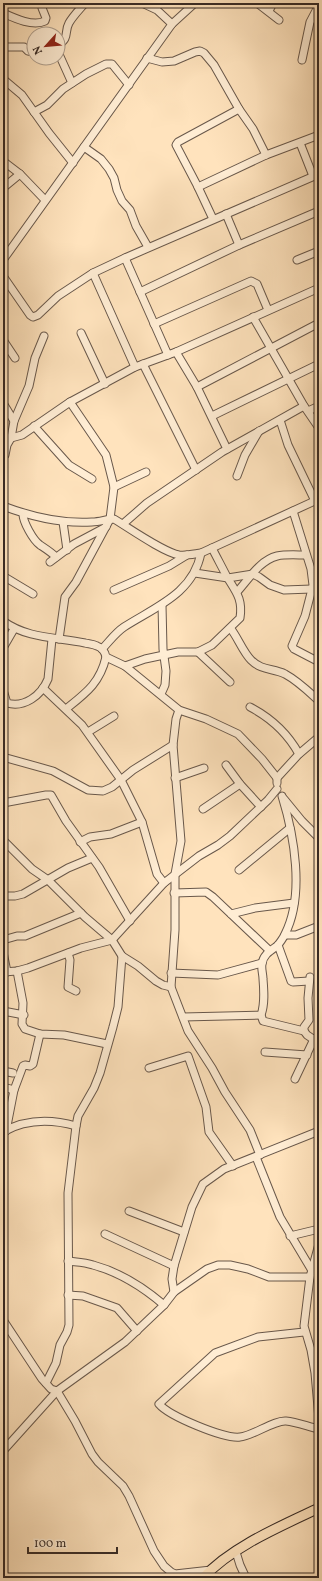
<svg xmlns="http://www.w3.org/2000/svg" width="322" height="1581" viewBox="0 0 322 1581" font-family="Vollkorn,serif">
  <style>
    .lines { fill: none; stroke-linecap: round; stroke-linejoin: round }
    .minor-casing { stroke: #69584b; stroke-width: 9 }
    .major-casing { stroke: #372a25; stroke-width: 11 }
    .minor { stroke: #ffedd4; stroke-width: 7 }
    .major { stroke: #ffe3bd; stroke-width: 9 }
  </style>
  <rect width="100%" height="100%" fill="#ffe3bd"/>
  <filter id="stains"><feTurbulence type="fractalNoise" baseFrequency=".005" numOctaves="4"/><feColorMatrix values="0 0 0 0 .2 0 0 0 0 .09 0 0 0 0 .02 0 0 0 .5 -.17"/></filter>
  <radialGradient id="worn" r=".72"><stop offset=".6" stop-color="#630" stop-opacity="0"/><stop offset="1" stop-color="#630" stop-opacity=".3"/></radialGradient>
  <g class="lines">
    <defs>
      <g id="minor">
        <path d="M142,3l15,7 15,14"/>
        <path d="M257,3l22,17"/>
        <path d="M269,11l4,-8"/>
        <path d="M3,13c11,5 30,14 42,8l1,-3 -4,-10v-5"/>
        <path d="M58,45c12,-7 6,-13 11,-22 4,-7 11,-14 16,-20"/>
        <path d="M3,47h21l4,4 6,1"/>
        <path d="M58,52l14,31"/>
        <path d="M147,58l15,4 12,-1 21,-9 5,-1 4,2 10,12 25,44 14,20 13,26"/>
        <path d="M302,60l8,-38 9,-17"/>
        <path d="M3,79l19,16 27,38 24,30"/>
        <path d="M34,112l13,-7 16,-16 23,-15 20,-10h6l17,21"/>
        <path d="M300,143l13,33"/>
        <path d="M84,147l17,12 8,10 5,9 3,12 5,11 8,9 6,16 12,21"/>
        <path d="M3,161l17,13 25,26"/>
        <path d="M198,187l68,-32 53,-20"/>
        <path d="M3,188l17,-14"/>
        <path d="M226,214l13,31"/>
        <path d="M213,219l-15,-32 -22,-42 2,-3 61,-33"/>
        <path d="M125,258l43,97"/>
        <path d="M3,260l169,-236 23,-21"/>
        <path d="M297,260l22,-9"/>
        <path d="M93,273l42,94"/>
        <path d="M3,276l27,39 3,2 5,-2 20,-19 35,-23 32,-15 194,-84"/>
        <path d="M140,292l99,-47 80,-34"/>
        <path d="M253,317l51,89 15,22"/>
        <path d="M154,324l97,-43 6,3 11,26"/>
        <path d="M81,333l24,51"/>
        <path d="M3,340l12,18"/>
        <path d="M176,352l21,35 30,62"/>
        <path d="M143,364l53,106"/>
        <path d="M197,387l122,-64"/>
        <path d="M3,403l11,18"/>
        <path d="M308,411l11,-5"/>
        <path d="M212,416l107,-52"/>
        <path d="M280,420l8,25 27,56"/>
        <path d="M34,426l35,39 23,14"/>
        <path d="M11,438l11,-3 48,-33 65,-35 41,-15 143,-64"/>
        <path d="M3,457l2,-2 2,-10 4,-7 3,-17 15,-35 6,-28 9,-22"/>
        <path d="M237,476l8,-21 14,-24"/>
        <path d="M114,487l32,-15"/>
        <path d="M3,506c29,11 58,18 89,16 8,0 15,-3 22,-3 15,9 49,33 65,36 7,1 15,-1 22,-2l118,-54"/>
        <path d="M293,511l18,58 2,16 -8,31 -13,30 2,3 25,13"/>
        <path d="M23,514c0,8 10,26 17,31 6,4 11,7 16,12"/>
        <path d="M63,522l4,28"/>
        <path d="M123,524l24,-21 75,-51 82,-46"/>
        <path d="M50,562l24,-18 32,-17"/>
        <path d="M195,573l33,5 25,-4 6,3 11,8 14,5 28,-1"/>
        <path d="M3,576l30,18"/>
        <path d="M114,590l55,-24 18,-11"/>
        <path d="M237,592c11,-12 23,-32 40,-36 9,-2 20,-1 29,-1"/>
        <path d="M3,621c25,18 53,16 82,22 4,1 8,1 12,3 6,2 8,6 9,11l19,9 54,44 27,9 32,15 24,25 15,19"/>
        <path d="M231,629c7,9 12,23 20,31 11,11 22,8 34,14 13,7 23,17 34,27"/>
        <path d="M59,639l6,-42 11,-15 34,-63 4,-32 -8,-32 -36,-53"/>
        <path d="M3,648l11,-19"/>
        <path d="M102,649c7,-7 13,-16 22,-22 31,-20 69,-33 77,-74"/>
        <path d="M198,652l32,30"/>
        <path d="M125,666l20,-7 33,-7h20l14,-7 28,-27c3,-19 -4,-26 -13,-41 -5,-10 -10,-19 -15,-29"/>
        <path d="M43,688l39,37 39,55 21,42 15,52 7,9"/>
        <path d="M3,690l4,13c17,5 34,-7 41,-24l4,-40"/>
        <path d="M161,694l4,-9 1,-14 -3,-22 -1,-44"/>
        <path d="M250,707c21,11 38,27 49,47"/>
        <path d="M66,709c20,-16 34,-26 40,-52"/>
        <path d="M179,710l-3,9 -3,26 8,96 -6,33v56l-4,57 17,44 24,37 13,24 25,38 10,25"/>
        <path d="M88,732l26,-16"/>
        <path d="M3,757l50,14 35,19 15,1 9,-4 21,-17 40,-25"/>
        <path d="M226,765l14,19 21,23"/>
        <path d="M175,778l29,-10"/>
        <path d="M277,783v-5l22,-24 20,-17"/>
        <path d="M284,799l18,22 17,17"/>
        <path d="M3,803l43,-8h5l15,26 33,46 31,54"/>
        <path d="M203,809l37,-25"/>
        <path d="M3,840l29,29 16,11 37,37 27,23 10,16 16,10 18,15 7,4 8,2"/>
        <path d="M80,842l10,-5 21,-3 31,-12"/>
        <path d="M239,870l51,-42"/>
        <path d="M174,893l32,-1 7,5 56,53"/>
        <path d="M3,896h12l8,-2 45,-26 24,-10"/>
        <path d="M231,914l24,-6 39,-5"/>
        <path d="M285,935h11l23,-9"/>
        <path d="M3,940l14,-4h8l56,-23"/>
        <path d="M278,945l13,36 2,1 16,-1"/>
        <path d="M3,952l4,20"/>
        <path d="M68,953l2,7 -2,27 8,4"/>
        <path d="M17,971l6,32 -1,21 3,5 15,5 24,1 43,9"/>
        <path d="M3,972l14,-1 11,-3 53,-20 31,-8 52,-57 35,-27 19,-11 12,-9 38,-36 9,-11"/>
        <path d="M171,973l47,2 44,-12"/>
        <path d="M3,1011l21,4"/>
        <path d="M261,1015l2,6 41,10 3,4 12,8"/>
        <path d="M183,1017l78,-2c4,-11 3,-24 2,-36 0,-5 -2,-10 -1,-15 1,-9 8,-13 15,-18 2,-2 7,-9 8,-12 20,-39 9,-99 -3,-138"/>
        <path d="M304,1031v-4l5,-7 -1,-22 2,-21"/>
        <path d="M265,1052l42,3"/>
        <path d="M149,1068l39,-12 18,51 3,25 24,34"/>
        <path d="M3,1071l10,2"/>
        <path d="M295,1079l19,-40"/>
        <path d="M3,1087l11,3"/>
        <path d="M6,1131l8,-41 9,-24 2,-1 5,1 3,-2 7,-30"/>
        <path d="M3,1132c23,-13 48,-13 73,-6"/>
        <path d="M256,1157l24,60 31,52"/>
        <path d="M129,1211l55,21"/>
        <path d="M105,1234l69,32"/>
        <path d="M290,1236l29,-7"/>
        <path d="M319,1244l-9,33 -6,49 7,24 4,23 4,46"/>
        <path d="M68,1261c8,1 17,1 25,4 26,7 50,22 71,40"/>
        <path d="M174,1292l-2,-13 2,-13 18,-59 11,-23 21,-15 95,-38"/>
        <path d="M68,1295l15,1 34,12 20,23"/>
        <path d="M3,1320l39,59 9,10 6,2"/>
        <path d="M304,1332l-46,5 -43,16 -56,51c10,12 65,35 81,33 13,-1 34,-17 46,-16 11,1 23,6 33,8"/>
        <path d="M46,1383l10,-20 4,-18 7,-13 2,-7 -1,-132 8,-67 2,-10 16,-28 6,-15 13,-46 5,-20 4,-51"/>
        <path d="M57,1391l18,30 17,33 6,8 25,24 6,10 25,55 10,15 7,6 4,2 36,-4"/>
        <path d="M3,1451l54,-60 68,-49 39,-37 10,-13 33,-23 11,-4h12l18,4 21,8h41"/>
        <path d="M236,1552l4,13 6,13"/>
      </g>
      <path id="major" d="M203,1578c28,-31 78,-52 116,-70"/>
    </defs>
    <use href="#minor" class="minor-casing"/>
    <use href="#major" class="major-casing"/>
    <use href="#minor" class="minor"/>
    <use href="#major" class="major"/>
  </g>
  <rect width="322" height="1581" fill="none" stroke="#ffe3bd" stroke-width="16"/>
  <rect x="4" y="4" width="314" height="1573" fill="none" stroke="#372a25" stroke-width="2"/>
  <rect x="8" y="8" width="306" height="1565" fill="none" stroke="#372a25"/>
  <g transform="translate(46 46) rotate(243)"><circle r="19" fill="#ffedd4" stroke="#af9f8e"/>
  <path d="M0-3L7 15L0 10L-7 15Z" fill="#8f2418"/>
  <text y="-6" font-size="11" font-weight="bold" text-anchor="middle" fill="#372a25">N</text>
  </g>
  <path d="M28 1547v6h89v-6" fill="none" stroke="#372a25" stroke-width="2"/>
  <text x="34" y="1547" font-size="12" fill="#372a25" stroke="#ffedd4" stroke-width="3" paint-order="stroke">100 m</text>
  <rect width="100%" height="100%" filter="url(#stains)"/>
  <rect width="100%" height="100%" fill="url(#worn)"/>
</svg>
